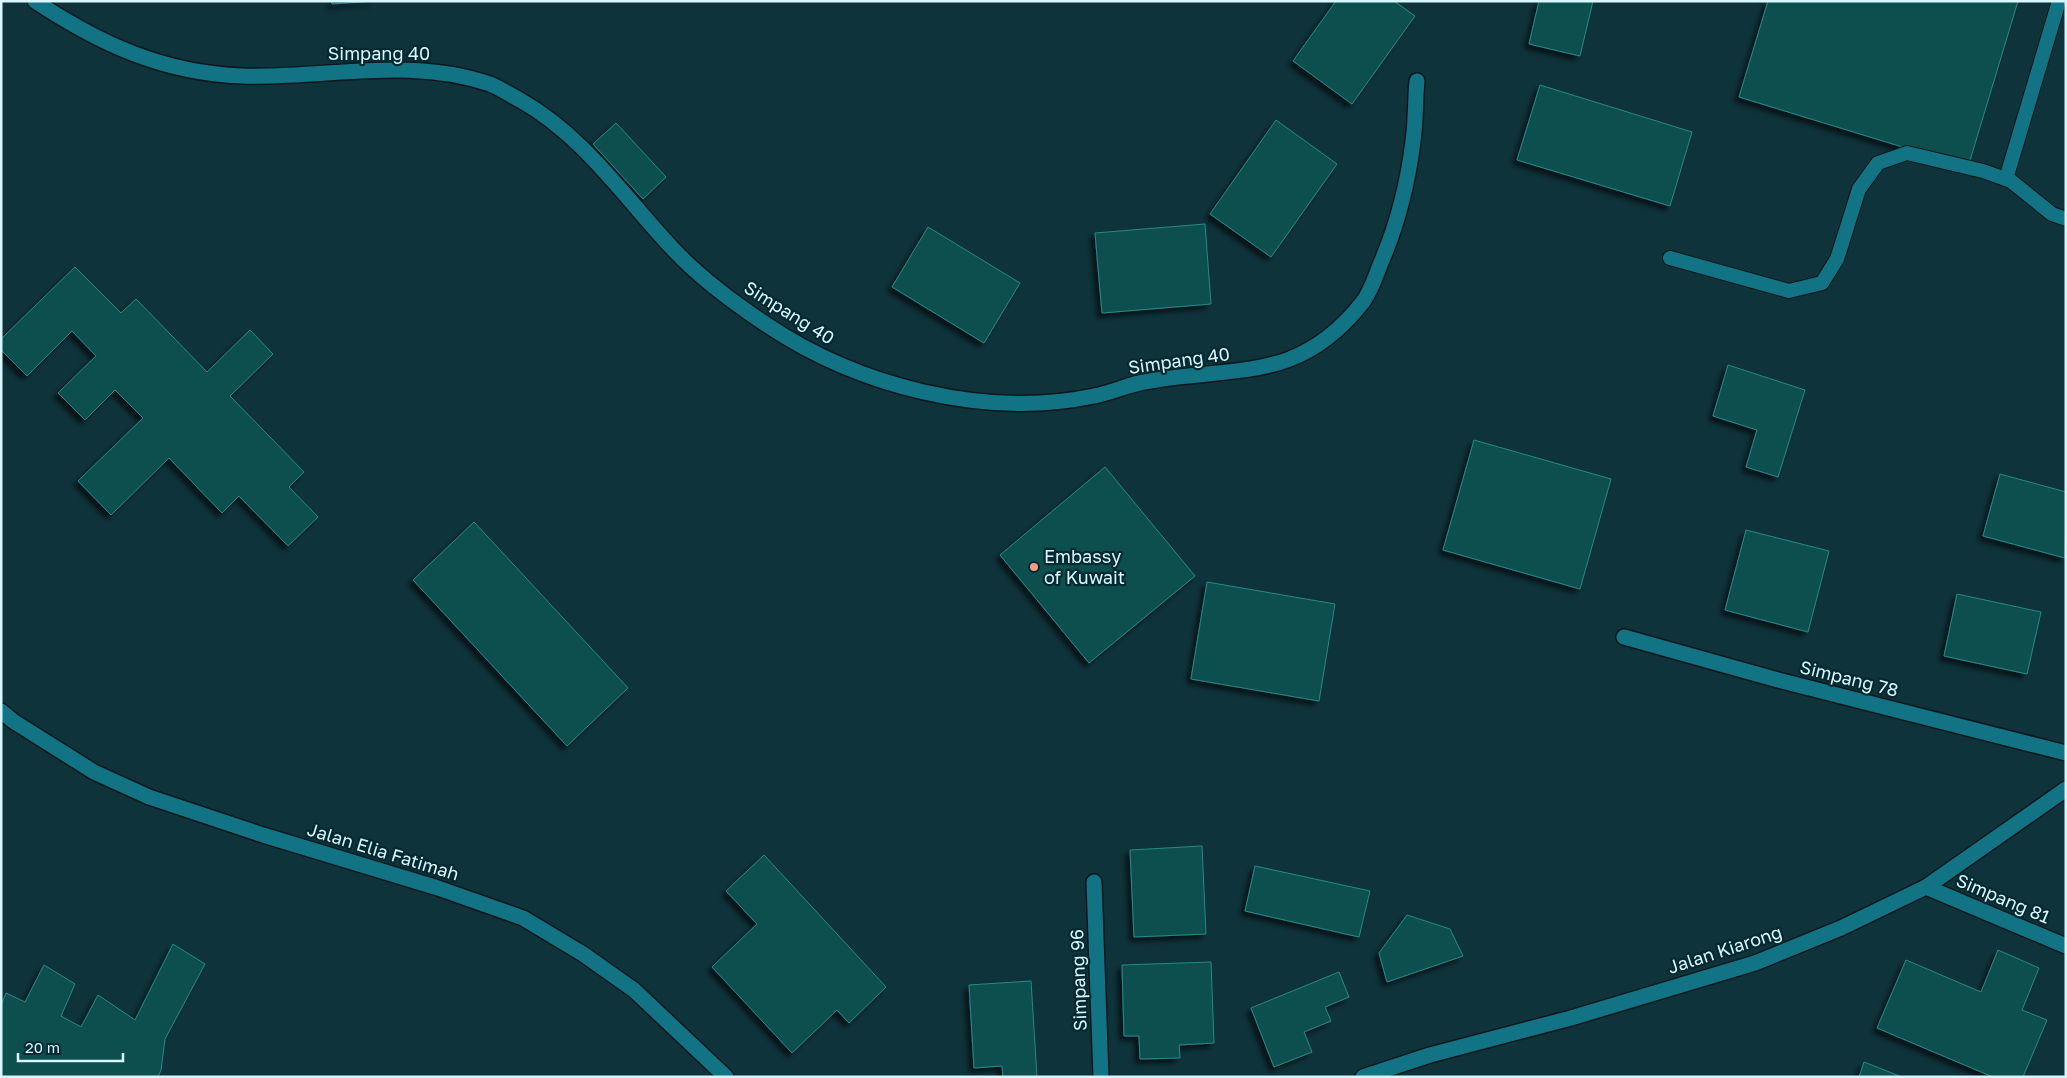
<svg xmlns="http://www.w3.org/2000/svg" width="2067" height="1078" viewBox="0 0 2067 1078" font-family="'Golos Text',sans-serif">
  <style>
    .building { fill: #085050; stroke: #288888; filter: url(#shadow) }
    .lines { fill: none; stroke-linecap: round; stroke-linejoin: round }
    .service-casing { stroke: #0a181c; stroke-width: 16 }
    .minor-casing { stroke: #0a181c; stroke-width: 18 }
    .service { stroke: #127385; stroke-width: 14 }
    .minor { stroke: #127385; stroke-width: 15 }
    .poi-dot { fill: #f49e88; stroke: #032931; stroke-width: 2 }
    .labels { text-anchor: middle; stroke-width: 4.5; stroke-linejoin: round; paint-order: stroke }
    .street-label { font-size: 18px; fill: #d9f7fe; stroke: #032931 }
    .poi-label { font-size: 18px; fill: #d9f7fe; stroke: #032931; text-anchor: start }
  </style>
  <defs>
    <filter id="shadow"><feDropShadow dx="-4.5" dy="4.5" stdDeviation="2.5" flood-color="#0009"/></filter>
  </defs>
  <rect width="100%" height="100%" fill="#0f333b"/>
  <g class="building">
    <path d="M331,1h45l-44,3z"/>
    <path d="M1336,1h58l21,15 -63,88 -59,-43z"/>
    <path d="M1539,1h54l-13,55 -51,-12z"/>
    <path d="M1768,1h250l-50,166 -229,-70z"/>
    <path d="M1540,85l152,47 -22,74 -153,-46z"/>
    <path d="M1276,120l61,44 -66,93 -61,-43z"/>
    <path d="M616,123l50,54 -23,22 -50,-55z"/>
    <path d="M1205,224l6,80 -109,9 -7,-80z"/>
    <path d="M928,227l92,56 -36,60 -92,-56z"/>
    <path d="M75,267l46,46 15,-14 71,73 43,-42 23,24 -43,42 74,76 -15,15 29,30 -30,29 -49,-50 -17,17 -53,-55 -58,57 -33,-34 65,-63 -28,-28 -30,30 -27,-27 38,-37 -24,-25 -45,45 -26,-26v-11z"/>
    <path d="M1728,365l77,25 -27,87 -32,-10 11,-37 -44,-14z"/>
    <path d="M1474,440l137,39 -31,110 -137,-39z"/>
    <path d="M1105,467l90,109 -106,87 -89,-108z"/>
    <path d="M2000,474l66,18 -1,66 -82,-22z"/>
    <path d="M474,522l154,166 -61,58 -154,-166z"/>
    <path d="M1746,530l83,21 -21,81 -83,-22z"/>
    <path d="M1207,582l128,22 -16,97 -128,-22z"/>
    <path d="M1957,594l84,18 -14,62 -83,-18z"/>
    <path d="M1202,846l4,88 -72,3 -4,-87z"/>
    <path d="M764,855l122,132 -37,36 -12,-13 -45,43 -80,-86 45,-43 -31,-33z"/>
    <path d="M1255,866l115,25 -11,46 -114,-26z"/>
    <path d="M1407,915l43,14 13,27 -76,26 -8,-29z"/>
    <path d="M173,944l32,20 -40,75 -4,31 -3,7h-157v-71l5,-13 19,9 19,-37 31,19 -14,32 20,11 17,-32 37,25z"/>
    <path d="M1998,950l41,18 -17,42 25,10 -24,57h-30l-116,-49 29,-68 75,32z"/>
    <path d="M1211,962l3,81 -35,2 1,13 -40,1 -1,-23h-15l-2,-71z"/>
    <path d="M1339,972l10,25 -24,10 6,14 -27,11 8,20 -38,15 -23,-59z"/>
    <path d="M1031,981l6,96h-34l-1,-11 -28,2 -5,-83z"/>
    <path d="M1864,1062l38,15h-43z"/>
  </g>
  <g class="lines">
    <defs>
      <g id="service">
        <path d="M2006,179l53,-178"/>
        <path d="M1670,258l119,33 33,-8 15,-24 22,-70 19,-26 29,-10 76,18 28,10 41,33 14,5"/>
      </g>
      <g id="minor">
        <path d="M35,1c65,43 128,72 207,75 83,3 167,-20 248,8 10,4 20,11 30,16 64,36 104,97 153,149 27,29 61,54 94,76 91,61 218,94 327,71 17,-3 33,-11 50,-14 90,-17 153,3 218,-79 8,-10 13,-25 18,-38 17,-39 28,-83 33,-124 3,-20 2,-40 4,-60"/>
        <path d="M1624,637l154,43 288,73"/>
        <path d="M1,711l12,10 81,51 55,25 114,38 175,53 85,30 60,36 51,36 92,87"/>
        <path d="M1094,882l7,195"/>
        <path d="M1926,887l140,59"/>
        <path d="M1363,1077l67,-22 141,-37 184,-55 86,-35 85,-41 140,-98"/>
      </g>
    </defs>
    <use href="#service" class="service-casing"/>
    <use href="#minor" class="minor-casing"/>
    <use href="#service" class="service"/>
    <use href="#minor" class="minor"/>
  </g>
  <circle class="poi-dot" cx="1034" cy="567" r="5"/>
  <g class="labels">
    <g class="street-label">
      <text x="379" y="60">Simpang 40</text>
      <text transform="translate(789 313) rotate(32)" y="6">Simpang 40</text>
      <text transform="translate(1179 361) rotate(-8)" y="6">Simpang 40</text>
      <text transform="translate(1849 679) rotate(14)" y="6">Simpang 78</text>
      <text transform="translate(383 852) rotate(17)" y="6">Jalan Elia Fatimah</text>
      <text transform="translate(2003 899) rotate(23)" y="6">Simpang 81</text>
      <text transform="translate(1725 950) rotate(-18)" y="6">Jalan Kiarong</text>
      <text transform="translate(1079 980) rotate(-92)" y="6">Simpang 96</text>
    </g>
    <g class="poi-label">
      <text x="1044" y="563">Embassy<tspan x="1044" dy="21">of Kuwait</tspan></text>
    </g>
  </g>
  <rect width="2067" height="1078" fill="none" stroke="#d9f7fe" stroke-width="5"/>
  <path d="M18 1053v8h105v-8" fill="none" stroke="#d9f7fe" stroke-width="2.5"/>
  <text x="25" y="1053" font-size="15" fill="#d9f7fe" stroke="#032931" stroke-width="4" paint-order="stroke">20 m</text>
</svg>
